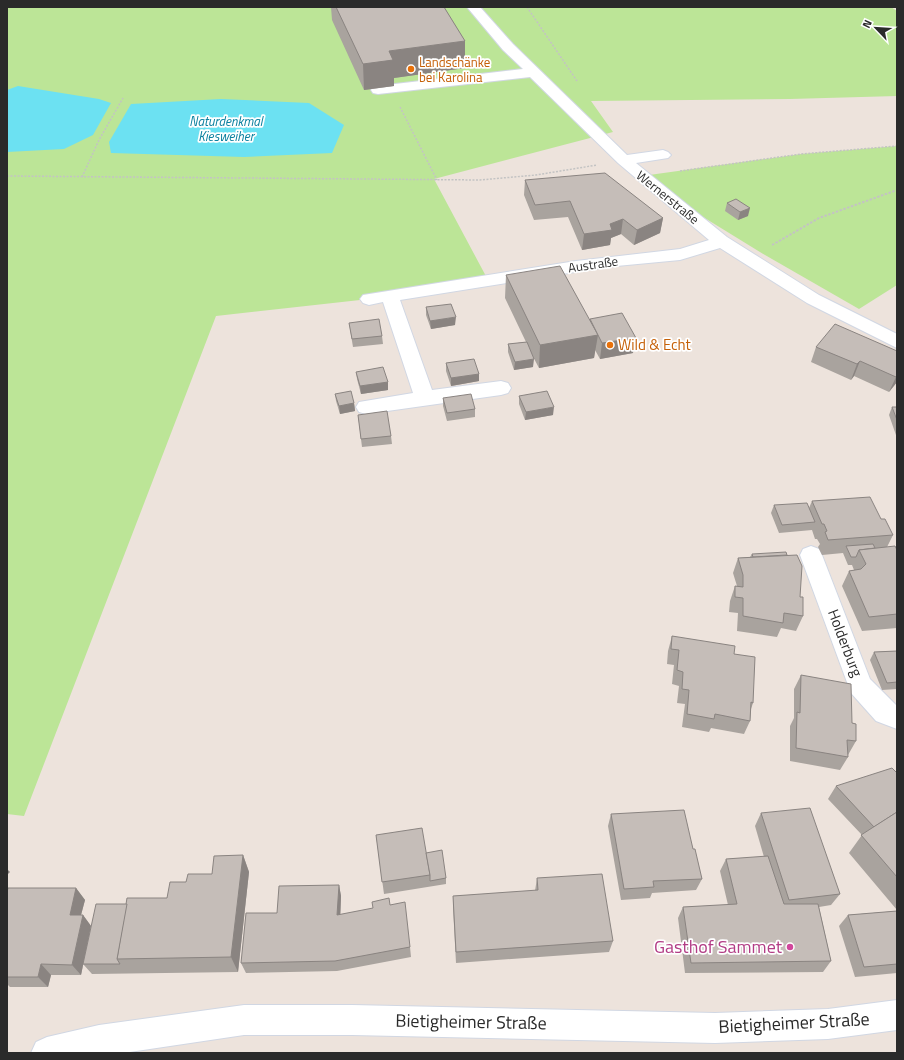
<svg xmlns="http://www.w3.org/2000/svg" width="904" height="1060" viewBox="0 0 904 1060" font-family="'Titillium Web',sans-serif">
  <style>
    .green { fill: #bce597 }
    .water { fill: #6ce1f2 }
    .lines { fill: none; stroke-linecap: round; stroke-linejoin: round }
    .minor-casing { stroke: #d1d7e3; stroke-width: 2 }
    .path-far1 { stroke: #c3c3c3; stroke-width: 1.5; stroke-dasharray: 2 1.5; stroke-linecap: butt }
    .path { stroke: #c3c3c3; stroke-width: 2; stroke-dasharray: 2.5 1.5; stroke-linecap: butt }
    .minor { fill: #fff; fill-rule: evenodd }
    .wall { fill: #a9a39e }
    .shaded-wall { fill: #8a8481 }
    .building { fill: #c5bdb8; stroke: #8a8481 }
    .food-dot { fill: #e8710a; stroke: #fff; stroke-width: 1.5 }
    .hotel-dot { fill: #d1479c; stroke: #fff; stroke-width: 1.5 }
    .labels { text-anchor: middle; stroke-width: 3.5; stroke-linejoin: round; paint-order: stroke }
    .far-food-label { font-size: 13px; fill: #c56008; stroke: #fff; text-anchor: start }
    .far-water-label { font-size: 13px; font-style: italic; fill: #0a809f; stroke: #fff }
    .far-street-label { font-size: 13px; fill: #2a2a2a; stroke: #fff }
    .food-label { font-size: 15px; fill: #c56008; stroke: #fff; text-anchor: start }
    .street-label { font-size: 15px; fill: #2a2a2a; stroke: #fff }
    .near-hotel-label { font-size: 18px; fill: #b23c85; stroke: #fff; text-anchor: end }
    .near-street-label { font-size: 18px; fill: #2a2a2a; stroke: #fff }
  </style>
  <rect width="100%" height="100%" fill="#ede3dc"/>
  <g class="green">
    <path d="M7,7h884l6,4v85l-107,3 -199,2 22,31 -179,47 54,101 -119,19 -153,17 -192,500 -17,-2z"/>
    <path d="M897,146v139l-38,24 -94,-54 -109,-67 -14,-12 159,-22z"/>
  </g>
  <g class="water">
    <path d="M18,86l81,13 12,4 -18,32 -29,14 -57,3v-62z"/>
    <path d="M221,99l88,4 35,22 -12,28 -88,4 -133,-4 -2,-11 22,-38z"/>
  </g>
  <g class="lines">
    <defs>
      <g id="minor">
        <path d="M467,7h13l33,37 114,111 36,-5 5,2 3,3 -3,3 -32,5 91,74 92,58 78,39v14l-90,-45 -87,-55 -40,12 -74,7 -206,33 32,90 69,-9 7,2 3,5 -3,5 -7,2 -135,19 -7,-2 -3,-5 3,-5 54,-9 -30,-91 -14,3 -6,-2 -3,-4 3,-4 213,-34 104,-12 29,-9 -91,-77 -88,-86 -152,17 -5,-1 -2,-3 2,-3 5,-1 145,-17 -20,-19z"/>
        <path d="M811,546l8,3 3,6 48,124 27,27v23l-21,-8 -25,-28 -3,-8 -48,-130 3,-6z"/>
        <path d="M897,1000v30l-69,9 -113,4 -363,-8h-108l-121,18h-92l5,-11 11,-5 52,-12 145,-20h108l363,8 113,-4z"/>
      </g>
    </defs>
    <use href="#minor" class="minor-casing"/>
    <g class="path-far1">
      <path d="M527,7l50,74"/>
      <path d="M400,107l37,73"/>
      <path d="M680,171l121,-17 96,-8"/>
      <path d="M7,176l473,4 56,-5 61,-10"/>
      <path d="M82,177l17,-37 24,-42"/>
    </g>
    <path class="path" d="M772,245l47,-27 78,-28"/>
    <use href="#minor" class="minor"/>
  </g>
  <g class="wall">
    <path d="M331,7h113l21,34v27l-71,10v8l-30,4 -32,-70z"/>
    <path d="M525,180l138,38 -3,15 -26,12 -13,-11 -10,4 -1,7 -28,5 -14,-33 -34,3 -10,-25z"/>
    <path d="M727,203l21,13 -10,4 -13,-9z"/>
    <path d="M506,275l83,45 1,-1 43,34 -33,6 -5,-9 -1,8 -55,10 -8,-15 2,14 -19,3 -6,-18v-8l18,-2 -21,-44z"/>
    <path d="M426,307l29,18 -24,4 -5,-14z"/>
    <path d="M349,323l33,13 1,8 -30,3z"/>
    <path d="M816,347l81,4v31l-8,10 -35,-16 -3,4 -40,-18z"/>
    <path d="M446,363l33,11v7l-28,5 -5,-15z"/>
    <path d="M356,372l32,10v8l-27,4 -4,-15z"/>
    <path d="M335,394l19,9 1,8 -15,3 -4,-13z"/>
    <path d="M519,396l34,19 -28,5 -6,-16z"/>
    <path d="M443,398l32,11v8l-28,4 -4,-15z"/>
    <path d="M892,407h5v31l-8,-23z"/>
    <path d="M358,415l33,21 1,8 -30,3z"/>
    <path d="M812,501l69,18 12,16 -6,12 10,3v78l-35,3 -20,-45 7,-15 5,-1 -2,-5h-4l-5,-12 -21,2 -4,-8 2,-3 -3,-5h-2l-3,-9 -33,3 -8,-20 3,-8 35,3z"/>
    <path d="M752,554l48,43 3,19 -7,15 -15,-3 -4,9 -40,-6 1,-18 -9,-1 1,-11 5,-15h2l-4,-13 5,-15 12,-1z"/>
    <path d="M672,636l62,18 19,49 -2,6 -1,12 -6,13 -33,-6 -2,4 -27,-5 3,-23 -8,-1 2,-17 -7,-2 2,-19 -7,-1 1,-13z"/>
    <path d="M897,651v38l-15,1 -12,-30 4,-8z"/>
    <path d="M801,675l51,48 4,18 -8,14v2l-8,13 -50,-9v-35l4,-8v-29z"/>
    <path d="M897,773v137l-48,-57 13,-18 -34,-36 8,-13z"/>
    <path d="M761,813l79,81 -9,11 -12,2 12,54 -8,11 -138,1 -7,-55 5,-11 45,-2 -8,-34 6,-12 38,-2 -9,-31z"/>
    <path d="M611,814l82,35 9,30 -6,11 -44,3 -2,5 -29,2 -13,-74z"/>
    <path d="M376,835l50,18 20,25v6l-62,10z"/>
    <path d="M243,855l6,17 -11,100 -146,2 -9,-10 44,-60 40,-6 19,-16 26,-8z"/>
    <path d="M537,878l76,63 -4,11 -153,11 -3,-56v-11l82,-5z"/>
    <path d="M339,885l2,11 -1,19 50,-10 20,42 1,10 -74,14 -91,2 -5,-10 36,-50z"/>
    <path d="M76,888l9,12 -4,15h2l8,11 -10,49h-30l-3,12h-38l-3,-3v-92z"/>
    <path d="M897,911v62l-42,4 -16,-51 9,-11z"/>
  </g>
  <g class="shaded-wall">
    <path d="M465,41v27l-71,10v8l-30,4 -1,-26 26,-13z"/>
    <path d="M750,208l-2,8 -10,4 2,-8z"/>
    <path d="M663,218l-3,15 -26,12 3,-15z"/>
    <path d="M623,219l-2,15 -10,4 -1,7 -28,5 2,-16z"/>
    <path d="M456,317l-1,8 -24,4 -1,-8z"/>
    <path d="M598,335l-4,23 -55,10 1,-23z"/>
    <path d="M636,338l-3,15 -33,6 2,-16z"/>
    <path d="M534,359l-1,8 -19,3 1,-8z"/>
    <path d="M860,361l-6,15 -3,4 6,-16z"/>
    <path d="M479,374v7l-28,5v-8z"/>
    <path d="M897,375v7l-8,10 7,-15z"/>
    <path d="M388,382v8l-27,4 -1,-8z"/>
    <path d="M354,403l1,8 -15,3 -1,-8z"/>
    <path d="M554,407l-1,8 -28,5 1,-8z"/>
    <path d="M243,855l6,17 -11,100 -7,-15z"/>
    <path d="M7,869l3,3 -3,3z"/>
    <path d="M339,885l2,11 -1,30 -3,-11z"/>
    <path d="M76,888l9,12 -7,26 -8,-11z"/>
    <path d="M83,915l8,11 -10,49 -9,-10z"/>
    <path d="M41,964l10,11 -3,12 -10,-10z"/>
  </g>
  <g class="building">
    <path d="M336,7h108l21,34 -76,10 4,9 -30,4z"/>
    <path d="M605,173l58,45 -26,12 -14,-11 -13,5 2,6 -28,4 -14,-33 -35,4 -10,-25z"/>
    <path d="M736,199l14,9 -10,4 -13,-9z"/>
    <path d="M560,266l38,69 -58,10 -34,-70z"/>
    <path d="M451,304l5,13 -26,4 -4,-14z"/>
    <path d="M622,313l14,25 -34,5 -12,-24z"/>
    <path d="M379,319l3,17 -30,3 -3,-16z"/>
    <path d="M835,324l62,27v24l-1,2 -36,-16 -3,3 -41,-17z"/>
    <path d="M527,342l7,17 -19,3 -7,-18z"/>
    <path d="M474,359l5,15 -28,4 -5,-15z"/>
    <path d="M383,367l5,15 -28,4 -4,-14z"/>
    <path d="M351,391l3,12 -15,3 -4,-12z"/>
    <path d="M547,391l7,16 -28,5 -7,-16z"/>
    <path d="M471,394l4,15 -28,4 -4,-15z"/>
    <path d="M892,407h5v13z"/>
    <path d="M387,411l4,25 -30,3 -3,-24z"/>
    <path d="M870,497l11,22h4l8,16 -65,5 -3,-8 2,-1 -3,-7h-2l-10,-23z"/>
    <path d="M807,503l8,19 -33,3 -8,-20z"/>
    <path d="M873,544l2,4 -16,2 -3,7h-5l-5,-11z"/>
    <path d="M895,546l2,4v64l-28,3 -20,-46 12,-2 5,-5 -7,-14z"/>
    <path d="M786,552l1,3 -34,2 -1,-3z"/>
    <path d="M797,555l5,11 -2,31h3v19l-19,-3 -1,10 -40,-7v-18l-8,-1v-11l8,1v-12l-5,-17z"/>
    <path d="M672,636l63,10 -1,8 21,3 -2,46 -2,-1 -1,19 -35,-7 -1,5 -27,-5 2,-24 -7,-1 1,-17 -6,-2 2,-20 -8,-1z"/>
    <path d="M897,651v31l-10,1 -13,-31z"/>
    <path d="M801,675l50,9 1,39 4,1v17l-9,-1 1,17 -52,-9 1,-36 3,1z"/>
    <path d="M892,768l5,5v39l-23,15 -38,-41z"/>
    <path d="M810,808l30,86 -51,6 -28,-87z"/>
    <path d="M684,810l9,39h2l7,30 -49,2 1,6 -30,2 -13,-75z"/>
    <path d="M897,812v65l-36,-42z"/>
    <path d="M422,828l8,47 -48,7 -6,-47z"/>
    <path d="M442,850l4,28 -16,3v-6l-4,-22z"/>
    <path d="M243,855l-12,102 -114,2 10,-61h40l3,-16h16l2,-8h24l2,-18z"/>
    <path d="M768,856l16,48h34l13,57 -140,2 -8,-56 54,-3 -11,-45z"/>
    <path d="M602,874l11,67 -157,11 -3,-56 85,-6 -1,-12z"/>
    <path d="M339,885l-2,30 36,-7 -1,-6 17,-4 1,7 15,-3 5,45 -75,14 -94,2 5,-50h31l2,-27z"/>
    <path d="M8,888h68l-6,27h13l-11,50 -31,-1 -3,13h-31v-85z"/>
    <path d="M96,904h31l-10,55 3,5h-37z"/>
    <path d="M897,911v53l-33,3 -16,-52z"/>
  </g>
  <g class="food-dot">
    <circle cx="411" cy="69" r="4"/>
    <circle cx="610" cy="345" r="4"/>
  </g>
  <circle class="hotel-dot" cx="790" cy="947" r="4"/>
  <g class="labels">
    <g class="far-food-label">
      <text x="419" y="67">Landschänke<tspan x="419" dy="15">bei Karolina</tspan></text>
    </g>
    <g class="far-water-label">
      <text x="226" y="126">Naturdenkmal<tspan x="226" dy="15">Kiesweiher</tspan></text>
    </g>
    <g class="far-street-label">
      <text transform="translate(668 197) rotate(39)" y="5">Wernerstraße</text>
      <text transform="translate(593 264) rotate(-8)" y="5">Austraße</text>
    </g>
    <g class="food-label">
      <text x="618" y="350">Wild &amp; Echt</text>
    </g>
    <g class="street-label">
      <text transform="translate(845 643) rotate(69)" y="5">Holderburg</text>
    </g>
    <g class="near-hotel-label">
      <text x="782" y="953">Gasthof Sammet</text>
    </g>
    <g class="near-street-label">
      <text transform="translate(471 1022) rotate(1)" y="6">Bietigheimer Straße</text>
      <text transform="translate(794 1023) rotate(-3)" y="6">Bietigheimer Straße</text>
    </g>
  </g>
  <rect width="904" height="1060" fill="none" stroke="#2a2a2a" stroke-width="16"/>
  <g transform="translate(876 28) rotate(295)" stroke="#ffffff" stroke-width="3" paint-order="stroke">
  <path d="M0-3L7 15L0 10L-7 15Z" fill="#2a2a2a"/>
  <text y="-6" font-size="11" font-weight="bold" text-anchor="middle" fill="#2a2a2a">N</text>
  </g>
</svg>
